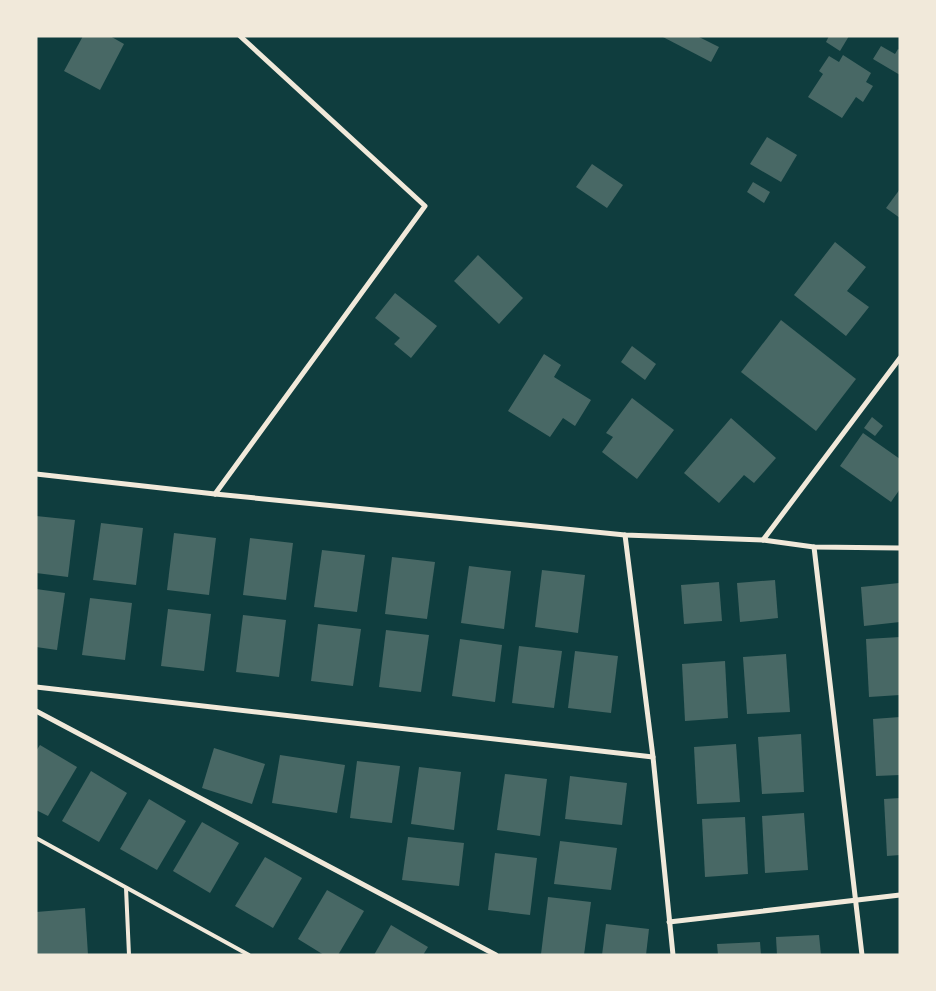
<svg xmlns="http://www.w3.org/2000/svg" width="936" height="991" viewBox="0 0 936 991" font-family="'IBM Plex Sans',sans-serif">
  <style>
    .building { fill: #486865 }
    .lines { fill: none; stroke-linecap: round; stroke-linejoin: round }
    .service { stroke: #f1e9da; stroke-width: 4 }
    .minor { stroke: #f1e9da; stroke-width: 5 }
  </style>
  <rect width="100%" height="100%" fill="#0f3d3e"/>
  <g class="building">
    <path d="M83,36h27l14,8 -24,46 -36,-19z"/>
    <path d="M661,36h36l22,11 -8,15z"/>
    <path d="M829,36h20l-9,15 -14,-9z"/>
    <path d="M881,46l14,8 3,-5 2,1v25l-27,-16z"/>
    <path d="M843,55l28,18 -5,9 7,4 -10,16 -7,-5 -14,21 -34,-21 15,-23 -4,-3 10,-15 10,6z"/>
    <path d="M767,137l30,18 -16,27 -31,-18z"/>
    <path d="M592,164l31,21 -16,23 -31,-21z"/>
    <path d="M753,182l17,10 -6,11 -17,-11z"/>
    <path d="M900,189v29l-14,-10z"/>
    <path d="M835,242l31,25 -19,24 22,16 -23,29 -52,-41z"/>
    <path d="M478,255l45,43 -24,26 -45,-43z"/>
    <path d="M395,293l42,33 -26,32 -17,-14 6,-6 -25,-20z"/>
    <path d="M781,320l75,59 -40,52 -75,-59z"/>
    <path d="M632,346l24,18 -11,16 -24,-18z"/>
    <path d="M544,354l17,11 -7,12 37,23 -16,26 -12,-8 -13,19 -42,-26z"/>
    <path d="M632,398l42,32 -37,49 -35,-27 11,-15 -7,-4z"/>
    <path d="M872,417l11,9 -8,10 -11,-8z"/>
    <path d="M731,418l45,40 -22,25 -10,-8 -25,28 -35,-30z"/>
    <path d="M863,433l37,26v30l-9,13 -51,-36z"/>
    <path d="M36,516l39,4 -7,57 -32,-4z"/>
    <path d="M101,523l42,5 -7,57 -43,-5z"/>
    <path d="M174,533l42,5 -7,57 -42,-5z"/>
    <path d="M250,538l43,5 -7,57 -43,-5z"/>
    <path d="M322,550l43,5 -8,57 -43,-5z"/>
    <path d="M392,557l43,5 -8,57 -42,-5z"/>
    <path d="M469,566l42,5 -7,58 -43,-6z"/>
    <path d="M542,570l43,5 -7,58 -43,-6z"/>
    <path d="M775,580l3,38 -38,4 -3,-39z"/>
    <path d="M719,582l3,39 -38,3 -3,-39z"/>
    <path d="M899,583l1,39 -36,4 -3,-39z"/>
    <path d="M36,589l29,4 -8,57 -21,-3z"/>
    <path d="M90,598l42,5 -7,57 -43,-5z"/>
    <path d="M168,609l43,5 -7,57 -43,-5z"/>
    <path d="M243,615l43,5 -7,57 -43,-5z"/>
    <path d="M318,624l43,5 -8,57 -42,-5z"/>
    <path d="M386,630l43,5 -8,57 -42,-5z"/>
    <path d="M900,637v58l-31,2 -3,-58z"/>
    <path d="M460,639l42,6 -7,57 -43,-6z"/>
    <path d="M519,646l43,5 -8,57 -42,-5z"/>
    <path d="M575,651l43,5 -7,57 -43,-5z"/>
    <path d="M786,654l4,58 -43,2 -4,-57z"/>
    <path d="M725,661l3,57 -43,3 -3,-57z"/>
    <path d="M900,717v58l-24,1 -3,-57z"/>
    <path d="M801,734l3,58 -42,2 -4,-57z"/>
    <path d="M736,744l4,58 -43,2 -3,-57z"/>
    <path d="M40,745l37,22 -29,49 -12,-6v-59z"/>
    <path d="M214,748l51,16 -13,40 -50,-16z"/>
    <path d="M280,755l65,10 -8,48 -65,-10z"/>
    <path d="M357,761l43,5 -8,57 -42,-5z"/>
    <path d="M419,767l42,5 -7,58 -43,-6z"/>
    <path d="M91,771l36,22 -28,49 -37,-21z"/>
    <path d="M505,774l42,5 -7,57 -43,-6z"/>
    <path d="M570,776l57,7 -5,42 -57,-6z"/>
    <path d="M900,798v57l-13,1 -3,-57z"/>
    <path d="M149,799l37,22 -29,49 -37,-21z"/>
    <path d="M804,813l4,57 -43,3 -3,-57z"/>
    <path d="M745,817l3,57 -43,3 -3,-58z"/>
    <path d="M202,822l37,21 -29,50 -37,-22z"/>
    <path d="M408,837l56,6 -5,43 -57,-6z"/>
    <path d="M560,841l57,7 -6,42 -57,-6z"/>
    <path d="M495,853l42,5 -7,57 -42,-5z"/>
    <path d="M265,857l37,21 -29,50 -38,-22z"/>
    <path d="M327,890l37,21 -26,44h-14l-26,-16z"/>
    <path d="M548,897l43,5 -7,53 -43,-1z"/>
    <path d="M85,908l3,47h-52v-43z"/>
    <path d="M606,924l43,5 -3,26h-44z"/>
    <path d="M391,925l37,22 -5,8h-49z"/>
    <path d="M819,935l2,20h-44l-1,-18z"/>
    <path d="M760,942l1,13h-43l-1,-11z"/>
  </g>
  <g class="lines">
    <g class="service">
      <path d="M36,838l213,117"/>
      <path d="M126,888l3,67"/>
    </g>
    <g class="minor">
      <path d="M36,474l179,20 410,41 138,5 51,7 86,1"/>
      <path d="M215,494l210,-288 -185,-170"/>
      <path d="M625,535l28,222 20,198"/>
      <path d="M763,540l137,-182"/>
      <path d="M814,547l48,408"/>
      <path d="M36,687l617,70"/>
      <path d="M36,711l460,244"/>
      <path d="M669,922l231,-27"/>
    </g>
  </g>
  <rect width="936" height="991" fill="none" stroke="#f1e9da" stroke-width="75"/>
</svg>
